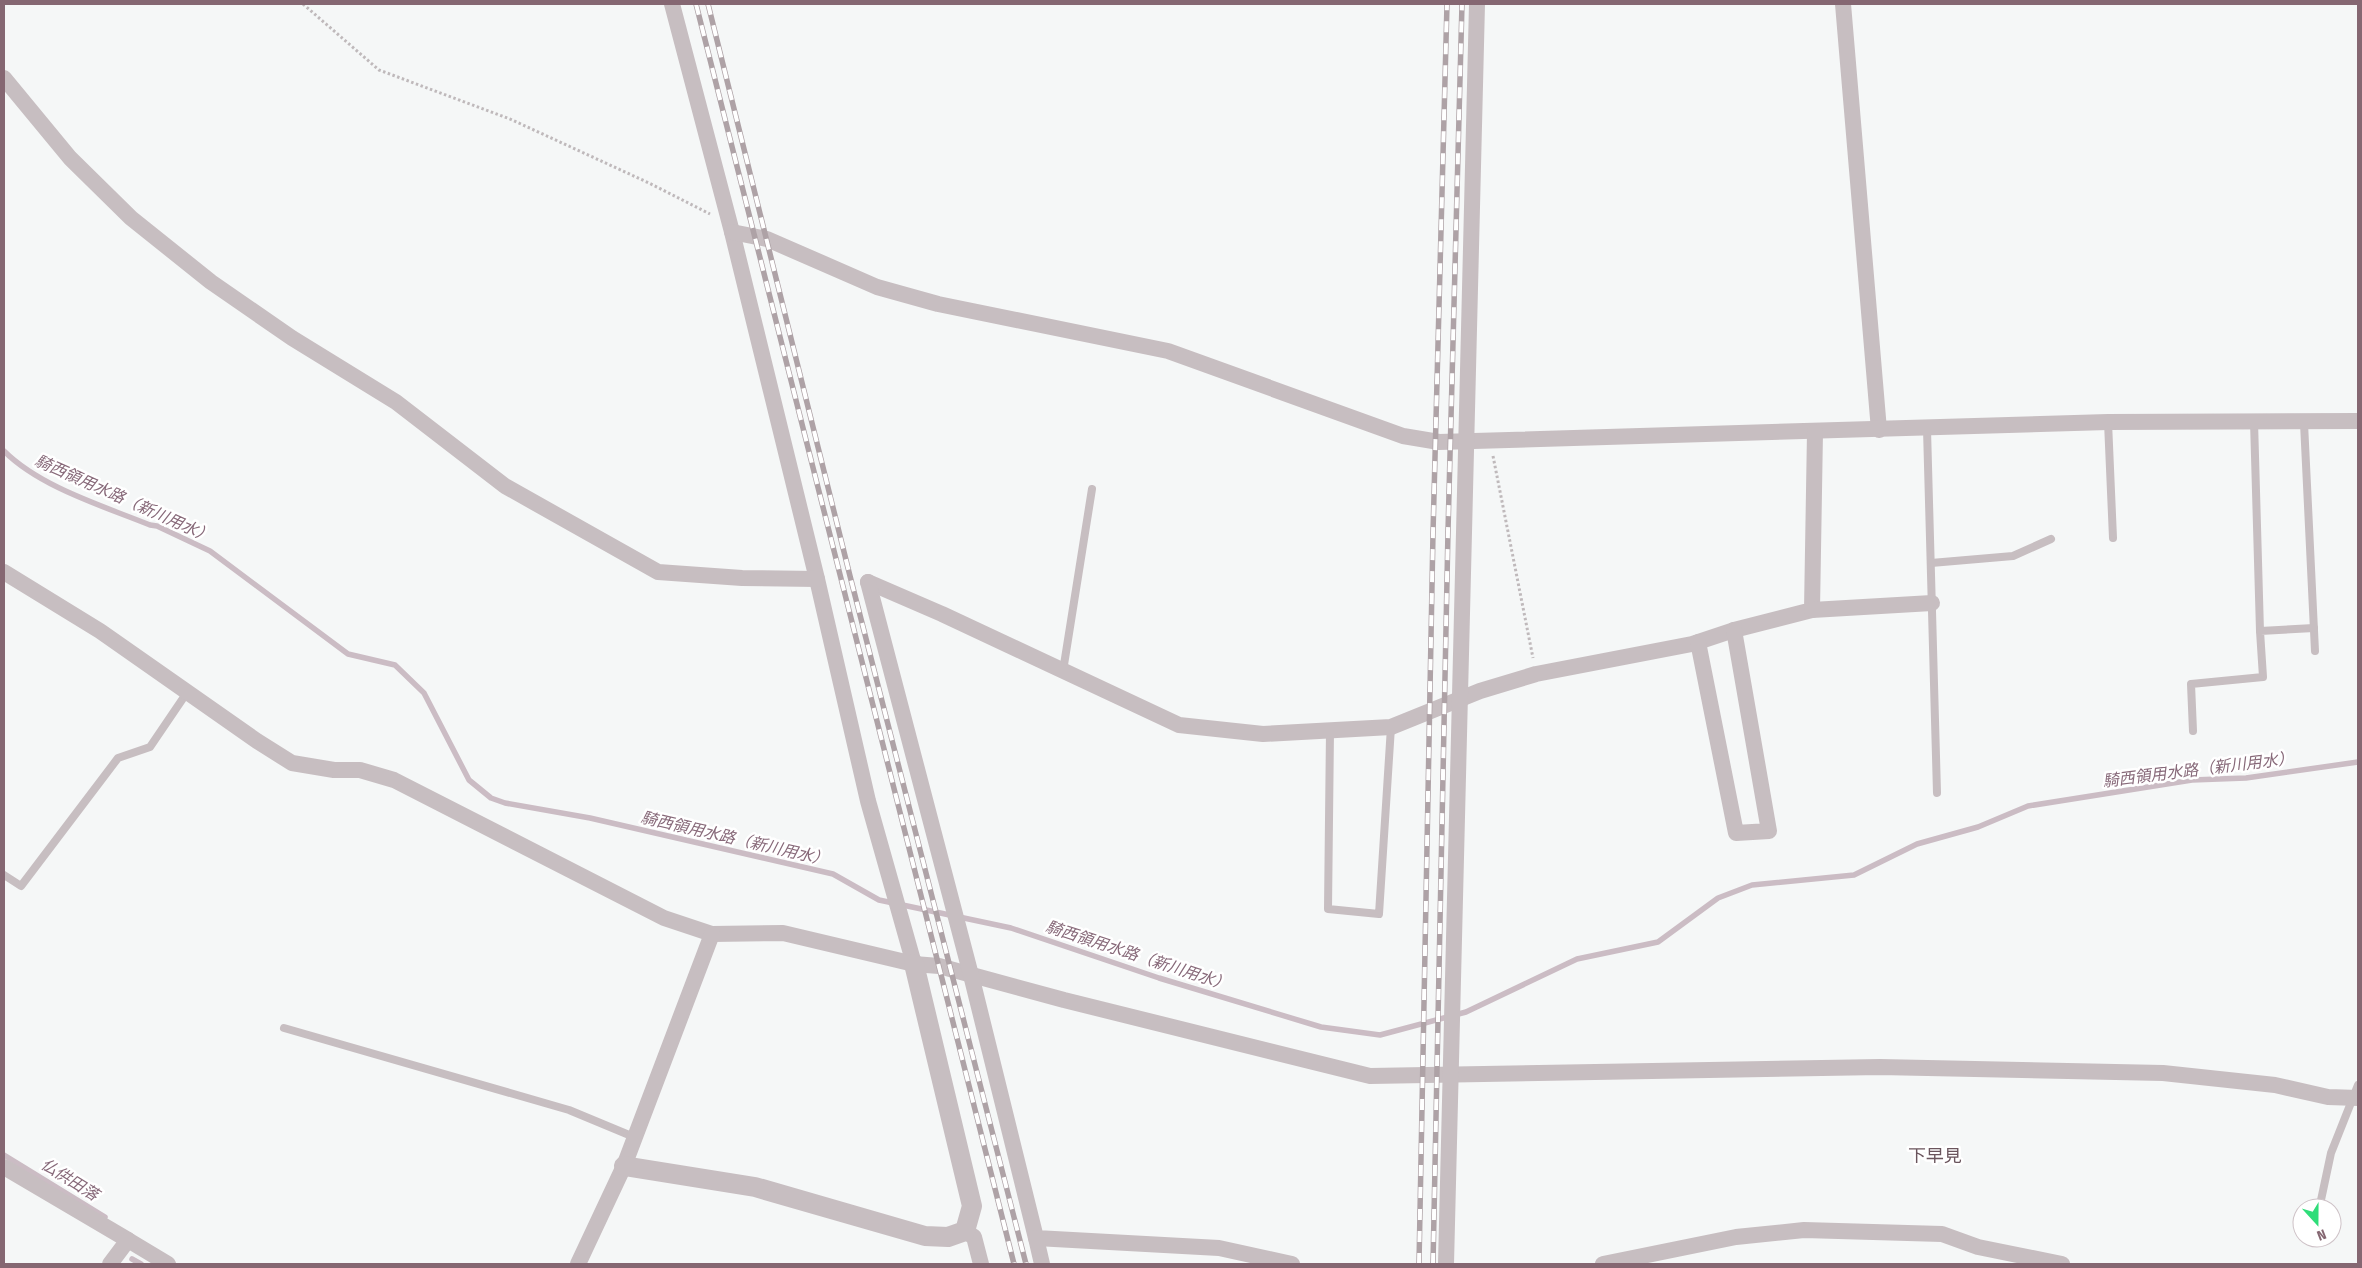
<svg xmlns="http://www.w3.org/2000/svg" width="2362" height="1268" viewBox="0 0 2362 1268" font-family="'Fira Sans Condensed','Noto Sans JP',sans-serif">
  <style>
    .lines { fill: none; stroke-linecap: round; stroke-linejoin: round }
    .stream { stroke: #cbbcc4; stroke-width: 5.5 }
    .path { stroke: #bfb9bb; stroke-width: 3; stroke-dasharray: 2.5 2.5; stroke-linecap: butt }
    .service { stroke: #c7bec1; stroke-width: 8 }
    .minor { stroke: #c7bec1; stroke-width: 16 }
    .tertiary { stroke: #c7bec1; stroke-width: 20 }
    .rail-casing { stroke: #aea2a6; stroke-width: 5.5 }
    .rail { stroke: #fff; stroke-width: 4; stroke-dasharray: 11; stroke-linecap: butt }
    .labels { text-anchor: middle; stroke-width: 5; stroke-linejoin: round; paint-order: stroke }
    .water-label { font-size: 16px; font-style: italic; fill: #876979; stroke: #fff }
    .quarter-label { font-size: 18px; fill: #6a555d; stroke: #fff }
  </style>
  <rect width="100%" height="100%" fill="#f5f7f7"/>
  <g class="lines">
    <g class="stream">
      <path d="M4,451c36,36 99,55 146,74l7,1 53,25 138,103 47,11 29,28 45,87 22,18 14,5 85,15 243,56 46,26 132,28 148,50 162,49 59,8 86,-23 111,-53 81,-17 60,-44 34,-13 102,-10 63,-31 61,-17 50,-21 164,-26 54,-2 112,-16"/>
      <path d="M4,1155l101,62"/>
      <path d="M132,1259l9,5"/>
    </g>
    <g class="path">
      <path d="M303,4l76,66 131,49 139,64 61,31"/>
      <path d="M1493,456l40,202"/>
    </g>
    <g class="service">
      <path d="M2254,421l6,210"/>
      <path d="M2108,422l5,116"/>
      <path d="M2304,423l11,228"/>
      <path d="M1927,429l10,364"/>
      <path d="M1931,563l82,-7 38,-17"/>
      <path d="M1063,671l29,-182"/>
      <path d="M1330,731l-2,178 51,5 12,-187"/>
      <path d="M2193,731l-2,-47 72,-7 -3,-46 54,-3"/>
      <path d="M4,875l17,11 97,-128 32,-11 38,-56"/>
      <path d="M284,1028l285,82 65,27"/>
      <path d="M2321,1200l10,-47 27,-68"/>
    </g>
    <g class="minor">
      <path d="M672,4l60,228 85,347 51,222 46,163"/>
      <path d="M1843,4l36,426"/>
      <path d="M4,78l66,80 61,60 80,64 81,56 104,64 109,84 153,86 84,6 75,1"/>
      <path d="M732,232l35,7 110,48 61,17 230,47 235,85 36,6 669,-20 250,-1"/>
      <path d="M4,572l96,59 157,110 35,22 42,7h26l34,10 270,138 48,16 71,-1 131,31 25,2 125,34 306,76 510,-9 283,6 112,12 53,12 30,1"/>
      <path d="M868,582l74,32 237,111 84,9 128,-7 89,-36 56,-17 156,-30 42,-14 78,-20 3,-178"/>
      <path d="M868,582l103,393 65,263 183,10 73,16"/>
      <path d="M1812,610l120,-7"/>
      <path d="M1698,642l38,191 33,-2 -35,-201"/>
      <path d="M4,1167l124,73"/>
      <path d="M965,1231l9,6 7,27"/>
      <path d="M1036,1238l6,26"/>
      <path d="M110,1264l18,-24 40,24"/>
      <path d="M578,1264l46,-98 88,-232"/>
      <path d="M1446,1264l31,-1260"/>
      <path d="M1603,1264l133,-27 68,-7 138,4 36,13 84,17"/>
    </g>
    <path class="tertiary" d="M624,1166l131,21 170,49 23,1 17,-6 7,-25 -58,-242"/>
    <defs>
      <g id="rail">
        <path d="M696,4l318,1260"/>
        <path d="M708,4l142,572 176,688"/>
        <path d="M1419,1264l14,-731 14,-529"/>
        <path d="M1433,1264l15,-733 14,-527"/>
      </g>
    </defs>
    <use href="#rail" class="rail-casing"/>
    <use href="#rail" class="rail"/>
  </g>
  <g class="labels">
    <g class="water-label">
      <text transform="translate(124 498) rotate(24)" y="6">騎西領用水路（新川用水）</text>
      <text transform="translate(2198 769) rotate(-7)" y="6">騎西領用水路（新川用水）</text>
      <text transform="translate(735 838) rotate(13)" y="6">騎西領用水路（新川用水）</text>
      <text transform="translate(1138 955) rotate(18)" y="6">騎西領用水路（新川用水）</text>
      <text transform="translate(70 1179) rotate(32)" y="6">仏供田落</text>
    </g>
    <g class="quarter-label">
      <text x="1935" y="1162">下早見</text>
    </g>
  </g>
  <rect width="2362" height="1268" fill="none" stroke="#856772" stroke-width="10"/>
  <g transform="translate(2317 1223) rotate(159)"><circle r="24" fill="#ffffff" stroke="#cec2c7"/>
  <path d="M0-4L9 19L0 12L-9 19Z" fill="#2fdd79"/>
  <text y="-8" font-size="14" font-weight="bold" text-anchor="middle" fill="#856772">N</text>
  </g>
</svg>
